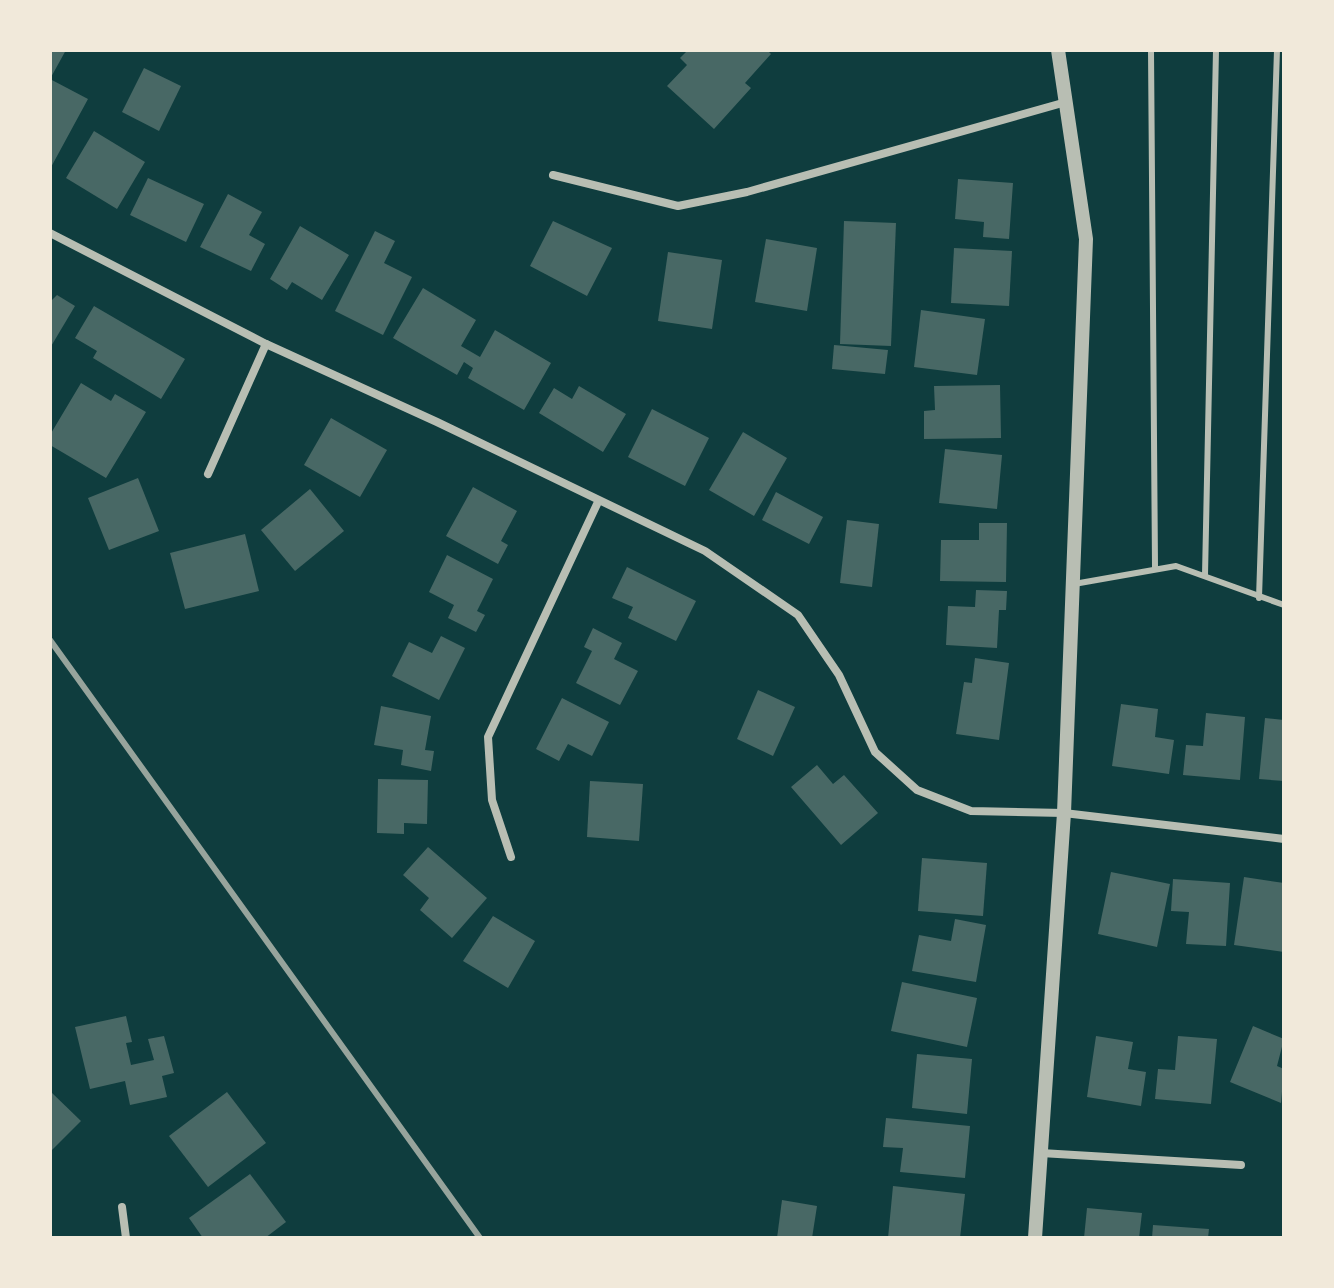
<svg xmlns="http://www.w3.org/2000/svg" width="1334" height="1288" viewBox="0 0 1334 1288" font-family="'Source Sans 3',sans-serif">
  <style>
    .building { fill: #486865 }
    .lines { fill: none; stroke-linecap: round; stroke-linejoin: round }
    .service { stroke: #b8beb3; stroke-width: 6 }
    .minor { stroke: #b8beb3; stroke-width: 8 }
    .tertiary { stroke: #b8beb3; stroke-width: 14 }
    .rail { stroke: #97a49c; stroke-width: 6 }
  </style>
  <rect width="100%" height="100%" fill="#0f3d3e"/>
  <g class="building">
    <path d="M50,50h16l-16,29 38,20 -38,70z"/>
    <path d="M688,50h79l4,4 -26,29 6,5 -37,41 -47,-43 20,-21 -7,-7z"/>
    <path d="M144,68l37,18 -22,45 -37,-19z"/>
    <path d="M94,131l51,31 -28,47 -51,-31z"/>
    <path d="M148,178l56,26 -18,38 -56,-27z"/>
    <path d="M958,179l55,4 -4,56 -26,-2 1,-15 -29,-3z"/>
    <path d="M228,194l34,18 -13,23 16,9 -14,27 -51,-24z"/>
    <path d="M553,221l59,27 -25,48 -57,-30z"/>
    <path d="M844,221l52,2 -5,123 -51,-2z"/>
    <path d="M300,226l49,29 -27,45 -30,-18 -5,8 -17,-11z"/>
    <path d="M375,231l20,10 -11,22 28,14 -29,58 -48,-24z"/>
    <path d="M766,239l51,9 -10,63 -52,-9z"/>
    <path d="M954,248l58,3 -3,55 -58,-3z"/>
    <path d="M668,252l54,8 -10,69 -54,-8z"/>
    <path d="M423,288l53,32 -15,26 19,11 15,-27 56,33 -27,47 -56,-32 5,-10 -9,-6 -7,13 -64,-37z"/>
    <path d="M57,295l18,11 -25,42v-46z"/>
    <path d="M94,306l91,53 -24,40 -68,-41 4,-7 -22,-13z"/>
    <path d="M921,310l64,9 -8,56 -63,-8z"/>
    <path d="M834,345l54,5 -3,24 -53,-5z"/>
    <path d="M81,383l30,18 4,-7 31,18 -40,66 -56,-33v-10z"/>
    <path d="M1000,385l1,53 -77,1v-28l11,-1 -1,-24z"/>
    <path d="M579,386l47,28 -23,38 -64,-39 15,-25 18,11z"/>
    <path d="M652,409l57,29 -24,48 -57,-29z"/>
    <path d="M331,418l56,32 -27,47 -56,-32z"/>
    <path d="M743,432l44,26 -33,58 -45,-26z"/>
    <path d="M945,449l57,6 -5,54 -58,-6z"/>
    <path d="M138,478l21,53 -50,19 -21,-52z"/>
    <path d="M473,487l44,24 -16,30 7,4 -10,19 -52,-28z"/>
    <path d="M310,489l34,42 -49,40 -34,-41z"/>
    <path d="M776,492l47,25 -14,27 -47,-24z"/>
    <path d="M847,520l32,4 -7,63 -32,-4z"/>
    <path d="M979,523h28l-1,59 -66,-1 1,-41h38z"/>
    <path d="M245,534l14,57 -74,18 -15,-56z"/>
    <path d="M447,555l46,24 -16,32 8,4 -9,17 -28,-14 6,-13 -25,-13z"/>
    <path d="M627,567l69,34 -20,40 -48,-23 5,-11 -21,-9z"/>
    <path d="M976,590l31,1 -1,19h-7l-2,38 -51,-3 2,-39 27,1z"/>
    <path d="M593,628l29,15 -8,16 24,12 -18,34 -44,-22 16,-32 -8,-4z"/>
    <path d="M441,636l24,12 -26,52 -47,-24 17,-34 23,11z"/>
    <path d="M975,658l34,5 -10,77 -43,-6 8,-52 8,1z"/>
    <path d="M758,690l37,17 -22,49 -36,-17z"/>
    <path d="M562,698l47,24 -17,34 -24,-12 -9,17 -23,-12z"/>
    <path d="M1121,704l37,5 -3,28 19,3 -5,34 -57,-8z"/>
    <path d="M381,706l50,10 -6,34 9,1 -3,20 -30,-6 2,-15 -29,-5z"/>
    <path d="M1206,713l39,4 -5,63 -57,-5 3,-30 17,1z"/>
    <path d="M1265,718l19,2v61l-25,-2z"/>
    <path d="M817,765l16,19 11,-9 34,38 -37,32 -50,-58z"/>
    <path d="M378,779l50,1 -1,44 -23,-1v11l-27,-1z"/>
    <path d="M590,781l53,3 -4,57 -52,-4z"/>
    <path d="M428,847l59,51 -35,40 -32,-28 9,-12 -26,-23z"/>
    <path d="M922,858l65,5 -4,53 -65,-5z"/>
    <path d="M1111,872l59,12 -13,63 -59,-13z"/>
    <path d="M1244,877l40,6v69l-50,-7z"/>
    <path d="M1173,879l57,4 -4,63 -40,-2 3,-32 -18,-1z"/>
    <path d="M493,916l42,25 -27,47 -45,-27z"/>
    <path d="M955,919l31,6 -10,57 -64,-11 7,-36 32,6z"/>
    <path d="M902,982l75,16 -10,49 -76,-16z"/>
    <path d="M126,1016l6,26 -6,1 5,22 23,-5 -6,-21 16,-3 10,37 -12,3 5,21 -37,8 -5,-24 -35,8 -15,-62z"/>
    <path d="M1253,1026l31,13 -7,27 7,3 -3,34 -51,-21z"/>
    <path d="M1096,1036l37,6 -5,27 18,3 -5,34 -54,-9z"/>
    <path d="M1178,1036l39,3 -6,65 -56,-5 3,-30 17,1z"/>
    <path d="M917,1054l55,5 -5,55 -55,-6z"/>
    <path d="M50,1091l31,30 -31,31z"/>
    <path d="M227,1092l39,51 -58,44 -39,-51z"/>
    <path d="M886,1118l84,8 -5,52 -65,-6 3,-24 -20,-1z"/>
    <path d="M250,1174l36,48 -21,16h-62l-14,-20z"/>
    <path d="M893,1186l72,8 -5,44h-72z"/>
    <path d="M782,1200l35,6 -5,32h-35z"/>
    <path d="M1087,1208l55,5 -3,25h-55z"/>
    <path d="M1153,1225l56,4 -1,9h-56z"/>
  </g>
  <g class="lines">
    <g class="service">
      <path d="M1151,50l4,517"/>
      <path d="M1205,575l11,-525"/>
      <path d="M1074,584l102,-18 108,39"/>
      <path d="M1259,598l18,-548"/>
    </g>
    <g class="minor">
      <path d="M553,175l125,31 69,-14 319,-90"/>
      <path d="M50,233l216,111 171,78 268,129 93,64 41,60 36,77 42,38 54,21 93,2 220,26"/>
      <path d="M208,474l58,-130"/>
      <path d="M511,857l-19,-57 -4,-63 110,-235"/>
      <path d="M1041,1153l200,12"/>
      <path d="M122,1207l4,31"/>
    </g>
    <path class="tertiary" d="M1035,1238l29,-425 22,-574 -28,-189"/>
    <path class="rail" d="M50,640l430,598"/>
  </g>
  <rect width="1334" height="1288" fill="none" stroke="#f1e9da" stroke-width="104"/>
</svg>
